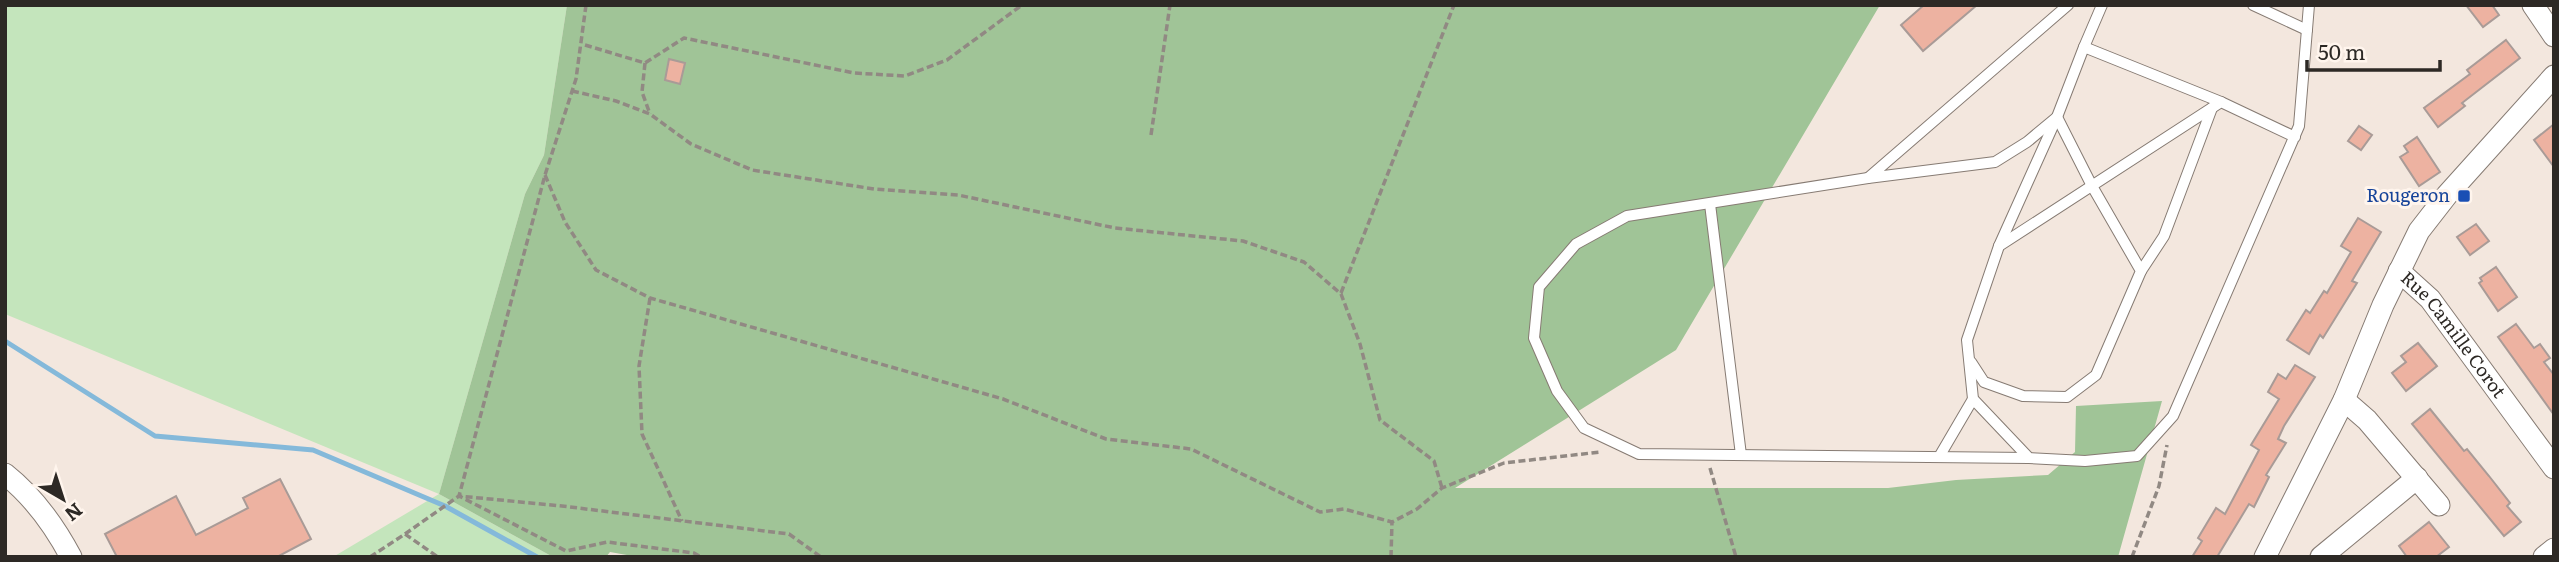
<svg xmlns="http://www.w3.org/2000/svg" width="2559" height="562" viewBox="0 0 2559 562" font-family="Literata,serif">
  <style>
    .green { fill: #c4e5bc }
    .forest { fill: #a0c497 }
    .lines { fill: none; stroke-linecap: round; stroke-linejoin: round }
    .stream { stroke: #84b9da; stroke-width: 5 }
    .building { fill: #edb2a1; stroke: #a99b97; stroke-width: 2 }
    .lane-casing { stroke: #867b73; stroke-width: 12 }
    .street-casing { stroke: #867b73; stroke-width: 23 }
    .path { stroke: #918983; stroke-width: 3.5; stroke-dasharray: 7 3.5; stroke-linecap: butt }
    .lane { stroke: #fff; stroke-width: 10 }
    .street { stroke: #fff; stroke-width: 21 }
    .transit-dot { fill: #1a4fb4; stroke: #fff5ed; stroke-width: 2.5 }
    .labels { text-anchor: middle; stroke-width: 6; stroke-linejoin: round; paint-order: stroke }
    .transit-label { font-size: 18px; fill: #164399; stroke: #fff5ed; text-anchor: end }
    .street-label { font-size: 18px; fill: #2d2925; stroke: #fff5ed }
  </style>
  <rect width="100%" height="100%" fill="#f3e7de"/>
  <path class="green" d="M5,5h562l-23,150 -19,39 -86,300 114,63h-220l106,-63 -434,-180z"/>
  <path class="forest" d="M567,5h1313l-204,345 -221,138h433l68,-8 92,-5 27,-23 1,-46 86,-5 -44,156h-1480l-28,-5 -4,5h-53l-114,-63 86,-300 19,-39z"/>
  <g class="lines">
    <path class="stream" d="M5,341l150,95 158,14 132,56 92,51"/>
  </g>
  <g class="building">
    <path d="M1924,5h53l-54,46 -22,-26z"/>
    <path d="M2466,5h26l7,10 -16,12z"/>
    <path d="M2506,40l14,18 -58,45 3,3 -27,21 -14,-19 46,-34 -3,-4z"/>
    <path d="M669,59l16,4 -5,21 -15,-4z"/>
    <path d="M2554,124v43l-20,-27z"/>
    <path d="M2359,126l13,9 -11,15 -13,-9z"/>
    <path d="M2417,137l23,35 -21,14 -19,-29 8,-5 -4,-6z"/>
    <path d="M2358,218l23,14 -29,49 5,2 -34,55 -3,-3 -11,19 -22,-14 19,-30 4,3 14,-22 3,2 24,-41 -10,-6z"/>
    <path d="M2476,224l13,17 -19,14 -13,-18z"/>
    <path d="M2496,267l21,30 -19,14 -19,-28 3,-2 -2,-3z"/>
    <path d="M2516,324l18,24 6,-4 10,14 -6,4 10,13v40l-56,-78z"/>
    <path d="M2418,343l19,23 -31,25 -14,-18 14,-11 -5,-6z"/>
    <path d="M2295,365l20,12 -31,49 -6,13 8,4 -20,32 3,2 -15,30 -5,-3 -32,53h-25l10,-16 -4,-3 18,-30 9,6 34,-64 -8,-5 28,-46 -11,-7 10,-18 8,5z"/>
    <path d="M2430,409l34,42 3,-2 22,27 21,27 -3,3 14,16 -17,14 -92,-112z"/>
    <path d="M280,479l31,60 -34,18h-160l-12,-23 71,-38 20,39 52,-27 -5,-10z"/>
    <path d="M2429,522l20,25 -13,10h-29l-8,-11z"/>
  </g>
  <g class="lines">
    <defs>
      <g id="lane">
        <path d="M2253,5l54,25"/>
        <path d="M2084,47l18,-42"/>
        <path d="M2295,137l-74,-35 -222,144 -32,94 6,59 56,59 56,3 52,-5 36,-40 126,-290 10,-121"/>
        <path d="M1868,178l-241,38 -51,28 -37,43 -5,51 23,53 27,37 55,26 390,4"/>
        <path d="M1710,204l31,251"/>
        <path d="M1999,246l58,-129 27,-70 137,55"/>
        <path d="M2141,271l23,-35 48,-128"/>
        <path d="M1971,362l13,20 39,14 44,1 29,-22 45,-104 -49,-85 -35,-69 -30,25 -32,20 -127,16 200,-173"/>
        <path d="M1939,457l34,-58"/>
      </g>
      <g id="street">
        <path d="M2533,5l21,31"/>
        <path id="s1" d="M2399,271l31,28 124,169"/>
        <path d="M2344,400l23,20 72,85"/>
        <path d="M5,474c29,23 49,51 66,83"/>
        <path d="M2265,557l79,-157 39,-95 36,-74 28,-36 107,-119"/>
        <path d="M2321,557l96,-79"/>
        <path d="M2544,557l10,-8"/>
      </g>
    </defs>
    <use href="#lane" class="lane-casing"/>
    <use href="#street" class="street-casing"/>
    <g class="path">
      <path d="M586,5l-10,74 -31,96 -86,321 103,10 227,28 32,23"/>
      <path d="M585,45l60,18 39,-25 170,35 51,3 42,-16 75,-55"/>
      <path d="M645,63l-3,29 8,22"/>
      <path d="M572,91l44,10 34,13 41,30 61,26 122,19 84,6 157,33 128,13 61,21 37,32 19,50 20,76 54,41 8,27"/>
      <path d="M1151,135l19,-130"/>
      <path d="M545,175l20,47 31,48 54,28 353,101 103,40 85,10 129,63 24,-3 48,13 25,-13 25,-21 62,-25 96,-11"/>
      <path d="M1341,293l113,-288"/>
      <path d="M650,298l-11,68 3,68 40,87"/>
      <path d="M1710,468l26,89"/>
      <path d="M405,534l54,-38 107,55 41,-9 87,11 7,4"/>
      <path d="M370,557l35,-23 33,23"/>
      <path d="M1391,557l1,-35"/>
      <path d="M2132,557l27,-71 8,-41"/>
    </g>
    <use href="#lane" class="lane"/>
    <use href="#street" class="street"/>
  </g>
  <rect class="transit-dot" x="2457" y="189" width="14" height="14" rx="3.5"/>
  <g class="labels">
    <g class="transit-label">
      <text x="2450" y="202">Rougeron</text>
    </g>
    <g class="street-label">
      <text dy="6" stroke="none"><textPath href="#s1" startOffset="84">Rue Camille Corot</textPath></text>
    </g>
  </g>
  <rect width="2559" height="562" fill="none" stroke="#2d2925" stroke-width="14"/>
  <g transform="translate(63 499) rotate(141)" stroke="#fff5ed" stroke-width="5" paint-order="stroke">
  <path d="M0-5L12 26L0 18L-12 26Z" fill="#2d2925"/>
  <text y="-10" font-size="19" font-weight="bold" text-anchor="middle" fill="#2d2925">N</text>
  </g>
  <path d="M2307 60v10h133v-10" fill="none" stroke="#2d2925" stroke-width="3.5"/>
  <text x="2318" y="60" font-size="21" fill="#2d2925" stroke="#fff5ed" stroke-width="5" paint-order="stroke">50 m</text>
</svg>
